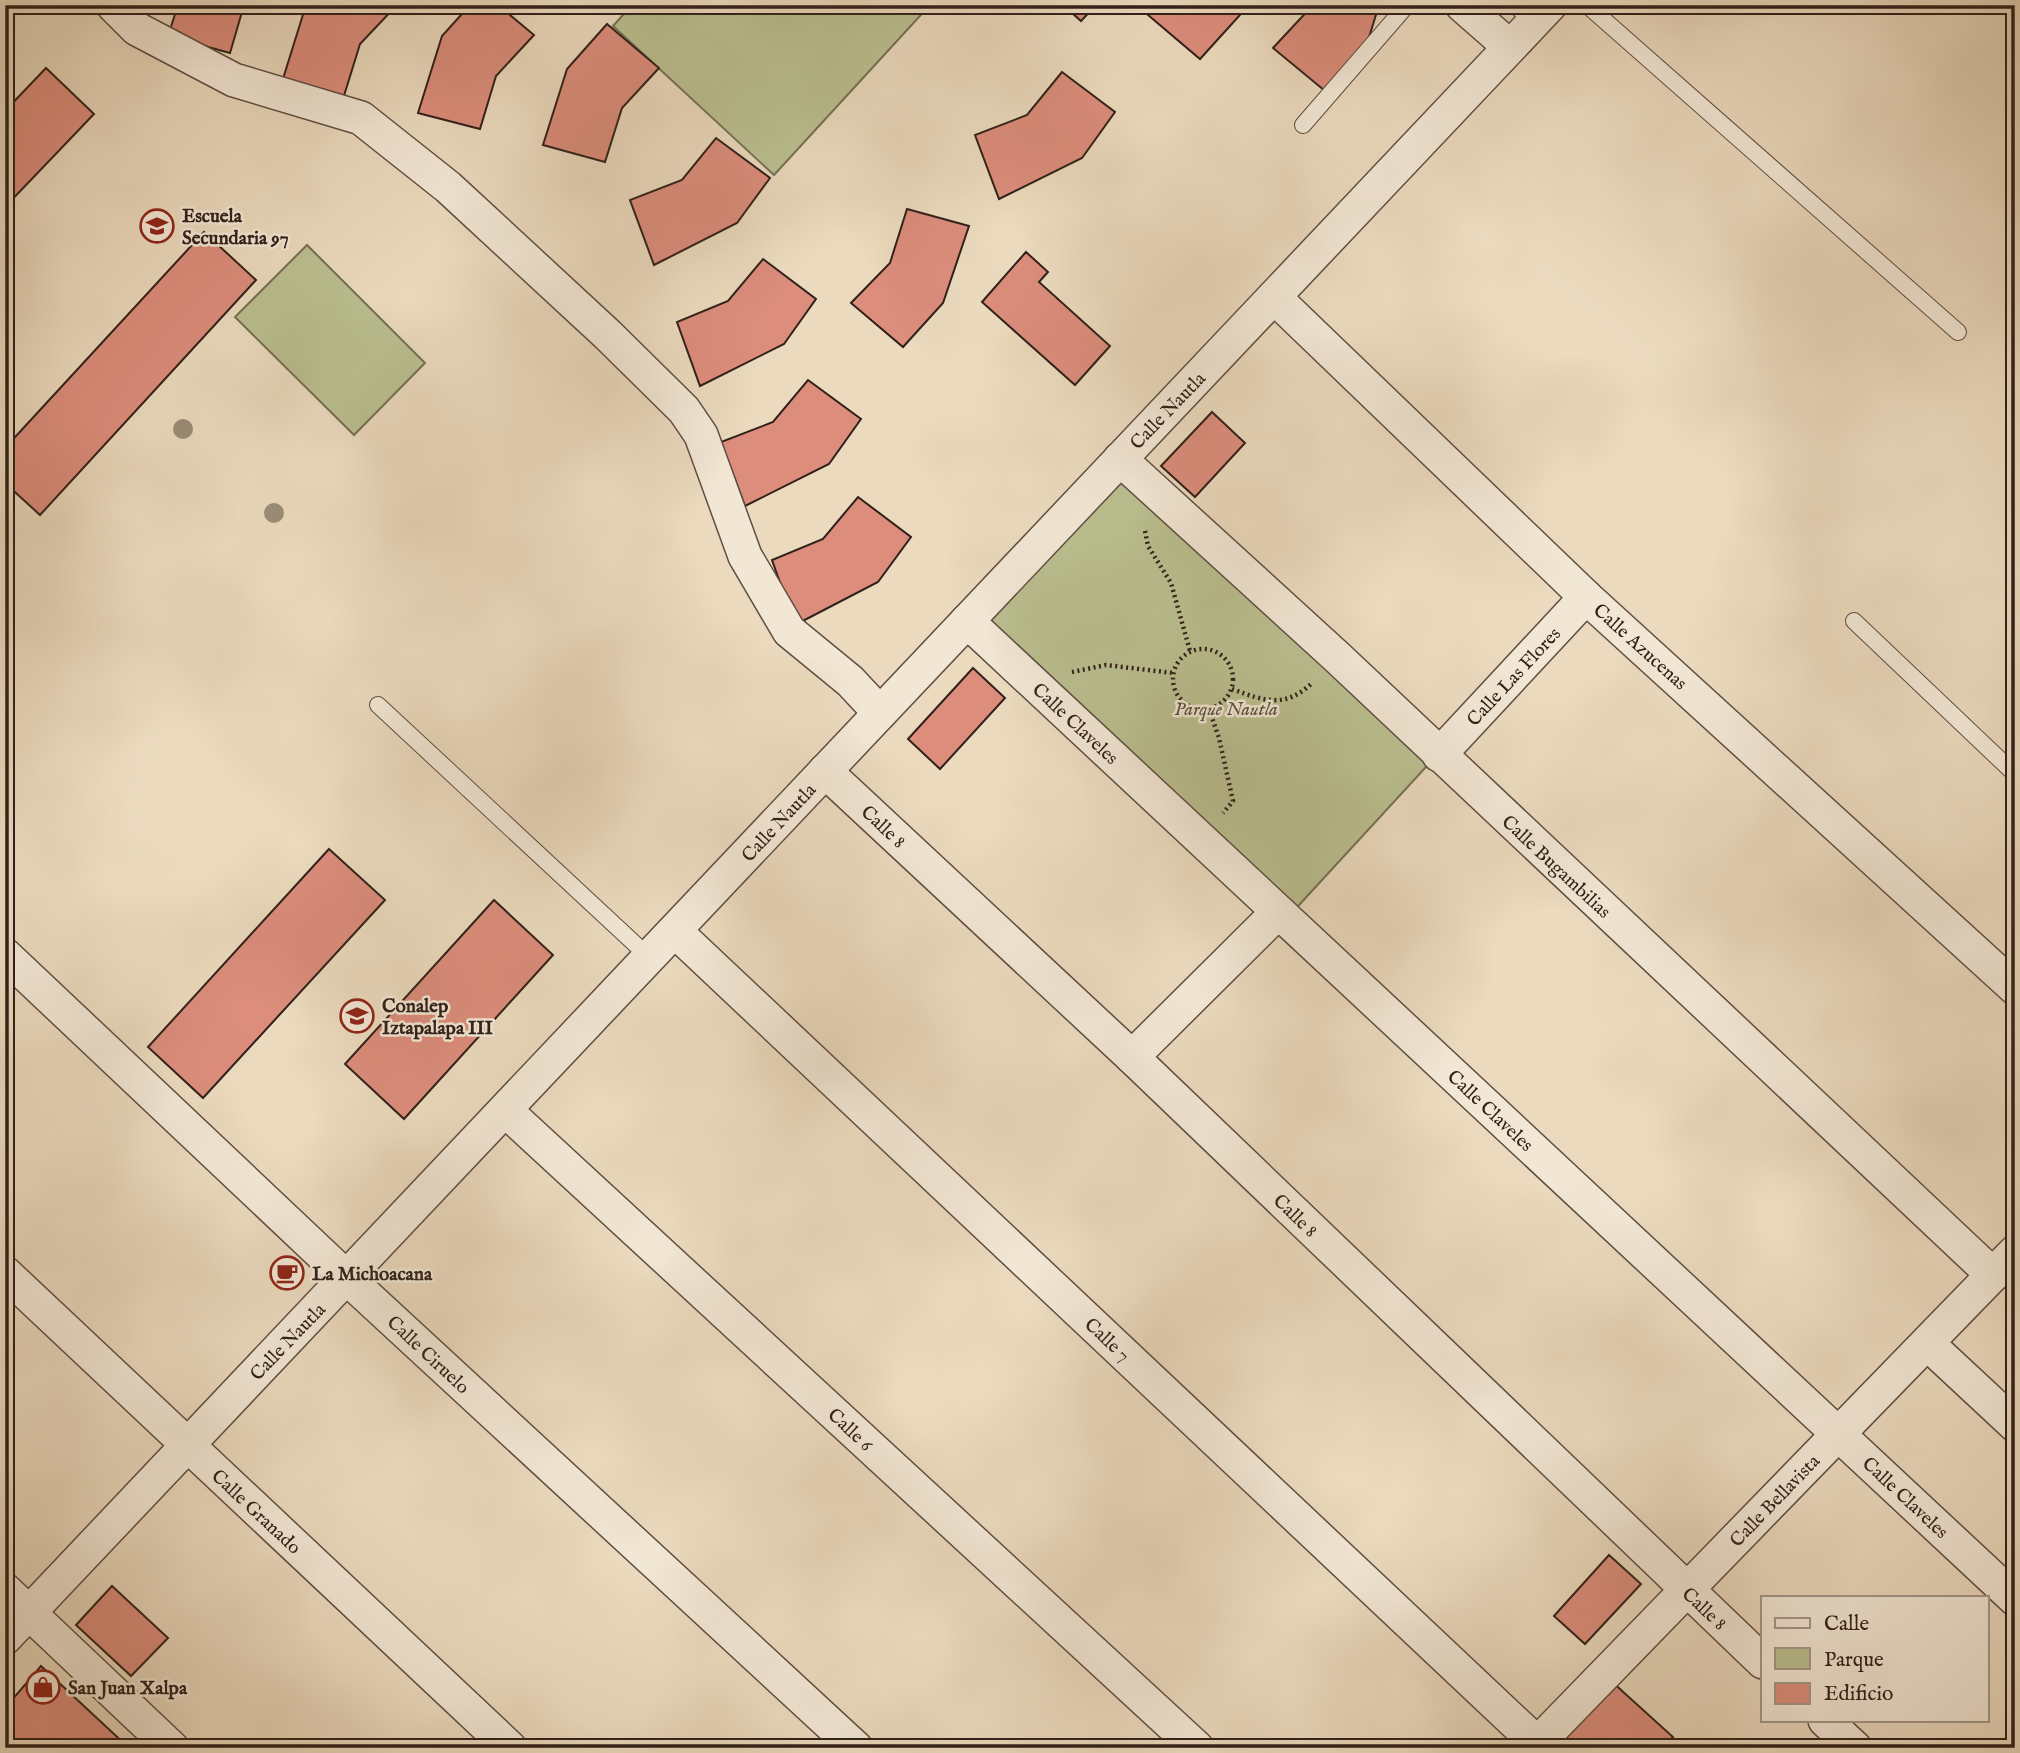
<svg xmlns="http://www.w3.org/2000/svg" width="2020" height="1753" viewBox="0 0 2020 1753" font-family="'IM FELL English',serif">
  <style>
    .green { fill: #babf90; stroke: #757055; stroke-width: 2 }
    .building { fill: #dc8d7c; stroke: #30201a; stroke-width: 2 }
    .lines { fill: none; stroke-linecap: round; stroke-linejoin: round }
    .lane-casing { stroke: #5f4e43; stroke-width: 18 }
    .street-casing { stroke: #5f4e43; stroke-width: 36 }
    .path { stroke: #30201a; stroke-width: 4.5; stroke-dasharray: 2 3.5; stroke-linecap: butt }
    .lane { stroke: #f2e7d5; stroke-width: 16 }
    .street { stroke: #f2e7d5; stroke-width: 33 }
    .tree { fill: #9b8e77 }
    .labels { text-anchor: middle; stroke-width: 5; stroke-linejoin: round; paint-order: stroke }
    .poi-label { font-size: 19px; font-weight: bold; fill: #30201a; stroke: #f2e7d5; text-anchor: start }
    .street-label { font-size: 19px; fill: #30201a; stroke: #f2e7d5 }
    .park-label { font-size: 19px; font-style: italic; fill: #59503d; stroke: #f2e7d5 }
  </style>
  <rect width="100%" height="100%" fill="#ebdabe"/>
  <filter id="stains"><feTurbulence type="fractalNoise" baseFrequency=".00286" numOctaves="4"/><feColorMatrix values="0 0 0 0 .2 0 0 0 0 .09 0 0 0 0 .02 0 0 0 .5 -.17"/></filter>
  <radialGradient id="worn" r=".72"><stop offset=".6" stop-color="#630" stop-opacity="0"/><stop offset="1" stop-color="#630" stop-opacity=".3"/></radialGradient>
  <g class="green">
    <path d="M632,5h298l-156,170 -161,-149z"/>
    <path d="M307,245l118,118 -71,72 -119,-118z"/>
    <path d="M1120,459l317,296 -149,162 -321,-296z"/>
  </g>
  <g class="building">
    <path d="M178,5h66l-14,48 -62,-17z"/>
    <path d="M306,5h91l-37,39 -17,55 -61,-17z"/>
    <path d="M470,5h28l36,30 -38,41 -16,53 -62,-16 24,-77z"/>
    <path d="M1063,5h33l-15,16z"/>
    <path d="M1158,5h86l-4,10 -40,44 -52,-44z"/>
    <path d="M1313,5h66l-13,42 -41,44 -52,-43z"/>
    <path d="M607,24l52,44 -37,40 -17,54 -62,-17 24,-76z"/>
    <path d="M46,68l48,46 -89,93v-96z"/>
    <path d="M1062,72l53,40 -33,46 -83,41 -24,-64 52,-20z"/>
    <path d="M716,138l54,40 -33,45 -83,42 -24,-65 52,-20z"/>
    <path d="M907,209l62,17 -26,77 -40,44 -52,-44 39,-40z"/>
    <path d="M204,232l52,48 -216,235 -35,-32v-35z"/>
    <path d="M1026,252l22,20 -9,10 71,64 -35,39 -93,-83z"/>
    <path d="M763,259l53,40 -32,45 -84,42 -23,-64 51,-21z"/>
    <path d="M808,380l53,39 -32,45 -84,42 -24,-64 52,-20z"/>
    <path d="M1212,412l33,31 -50,54 -34,-31z"/>
    <path d="M858,497l53,40 -33,45 -83,43 -23,-65 51,-21z"/>
    <path d="M973,668l32,30 -65,71 -32,-30z"/>
    <path d="M329,849l56,51 -182,198 -55,-51z"/>
    <path d="M494,900l59,55 -149,164 -59,-55z"/>
    <path d="M1609,1555l32,29 -56,60 -31,-28z"/>
    <path d="M112,1586l56,52 -37,38 -55,-51z"/>
    <path d="M41,1666l88,82h-113l-11,-10v-30z"/>
    <path d="M1610,1680l63,57 -9,11h-116z"/>
  </g>
  <g class="lines">
    <defs>
      <g id="lane">
        <path d="M1515,5l19,17"/>
        <path d="M1587,5l371,327"/>
        <path d="M1303,125l104,-120"/>
        <path d="M1854,621l161,153"/>
        <path d="M378,705l271,252"/>
      </g>
      <g id="street">
        <path d="M113,5l24,24 97,51 127,38 87,69 160,148 76,75 17,25 44,121 44,75 61,50 30,32"/>
        <path d="M1462,5l48,42"/>
        <path d="M1274,297l312,300 429,391"/>
        <path d="M1120,459l217,198 656,618"/>
        <path d="M967,621l1048,978"/>
        <path d="M1439,755l147,-158"/>
        <path d="M825,771l307,286 631,605"/>
        <path d="M675,931l867,817"/>
        <path d="M5,955l342,323 509,470"/>
        <path d="M1132,1057l146,-145"/>
        <path d="M505,1110l692,638"/>
        <path d="M5,1273l505,475"/>
        <path d="M1927,1343l88,82"/>
        <path d="M5,1590l167,158"/>
        <path d="M5,1638l1545,-1633"/>
        <path d="M1825,1720l30,28"/>
        <path d="M1533,1748l482,-496"/>
      </g>
    </defs>
    <use href="#lane" class="lane-casing"/>
    <use href="#street" class="street-casing"/>
    <g class="path">
      <path d="M1145,531l3,15 23,37 19,68"/>
      <circle cx="1203" cy="679" r="30"/>
      <path d="M1072,672l34,-7 67,8"/>
      <path d="M1232,689c32,12 54,20 81,-7"/>
      <path d="M1209,709l10,29 14,63 -10,12"/>
    </g>
    <use href="#lane" class="lane"/>
    <use href="#street" class="street"/>
  </g>
  <g class="tree">
    <circle cx="183" cy="429" r="10"/>
    <circle cx="274" cy="513" r="10"/>
  </g>
  <defs>
    <symbol id="school-ring" viewBox="-11 -11 22 22"><circle r="9.5" fill="#f2e7d5" stroke="#8f2418" stroke-width="1.5"/><path d="M0-5L7-2L0 1L-7-2ZM-4 1L0 2.5L4 1V4Q0 6-4 4Z" fill="#8f2418"/></symbol>
    <symbol id="cafe-ring" viewBox="-11 -11 22 22"><circle r="9.5" fill="#f2e7d5" stroke="#8f2418" stroke-width="1.5"/><path d="M-5.5-4.5H6V0H3Q3 3.5 0 3.5H-2.5Q-5.5 3.5-5.5 0ZM3-3.2v2h1.7v-2ZM-6 4.5H4V6H-6Z" fill="#8f2418"/></symbol>
    <symbol id="shop-ring" viewBox="-11 -11 22 22"><circle r="9.5" fill="#f2e7d5" stroke="#8f2418" stroke-width="1.5"/><path d="M-5-2.5h2.3a2.7 3.5 0 0 1 5.4 0H5L5.5 6h-11ZM-1.5-2.5h3a1.5 2.3 0 0 0-3 0Z" fill="#8f2418"/></symbol>
  </defs>
  <g fill-rule="evenodd">
    <use href="#school-ring" x="138" y="207" width="38" height="38"/>
    <use href="#school-ring" x="338" y="997" width="38" height="38"/>
    <use href="#cafe-ring" x="268" y="1254" width="38" height="38"/>
    <use href="#shop-ring" x="24" y="1668" width="38" height="38"/>
  </g>
  <g class="labels">
    <g class="poi-label">
      <text x="182" y="222">Escuela<tspan x="182" dy="22">Secundaria 97</tspan></text>
      <text x="382" y="1012">Conalep<tspan x="382" dy="22">Iztapalapa III</tspan></text>
      <text x="312" y="1280">La Michoacana</text>
      <text x="68" y="1694">San Juan Xalpa</text>
    </g>
    <g class="street-label">
      <text transform="translate(1167 410) rotate(-46)" y="7">Calle Nautla</text>
      <text transform="translate(1641 646) rotate(42)" y="7">Calle Azucenas</text>
      <text transform="translate(1513 676) rotate(-47)" y="7">Calle Las Flores</text>
      <text transform="translate(1076 723) rotate(43)" y="7">Calle Claveles</text>
      <text transform="translate(778 822) rotate(-47)" y="7">Calle Nautla</text>
      <text transform="translate(884 826) rotate(43)" y="7">Calle 8</text>
      <text transform="translate(1557 866) rotate(43)" y="7">Calle Bugambilias</text>
      <text transform="translate(1491 1110) rotate(43)" y="7">Calle Claveles</text>
      <text transform="translate(1296 1215) rotate(44)" y="7">Calle 8</text>
      <text transform="translate(1108 1339) rotate(43)" y="7">Calle 7</text>
      <text transform="translate(287 1341) rotate(-46)" y="7">Calle Nautla</text>
      <text transform="translate(429 1354) rotate(43)" y="7">Calle Ciruelo</text>
      <text transform="translate(851 1429) rotate(43)" y="7">Calle 6</text>
      <text transform="translate(1906 1497) rotate(43)" y="7">Calle Claveles</text>
      <text transform="translate(1774 1500) rotate(-46)" y="7">Calle Bellavista</text>
      <text transform="translate(257 1511) rotate(43)" y="7">Calle Granado</text>
      <text transform="translate(1705 1608) rotate(43)" y="7">Calle 8</text>
    </g>
    <g class="park-label">
      <text x="1226" y="715">Parque Nautla</text>
    </g>
  </g>
  <rect width="2020" height="1753" fill="none" stroke="#ebdabe" stroke-width="28"/>
  <rect x="7" y="7" width="2006" height="1739" fill="none" stroke="#30201a" stroke-width="3.5"/>
  <rect x="14" y="14" width="1992" height="1725" fill="none" stroke="#30201a" stroke-width="2"/>
  <rect x="1761" y="1596" width="228" height="126" fill="#f2e7d5" stroke="#a4978a" stroke-width="2"/>
  <rect x="1775" y="1618" width="35" height="10" fill="#f2e7d5" stroke="#a4978a" stroke-width="2"/>
  <text x="1824" y="1630" font-size="21" fill="#30201a">Calle</text>
  <rect x="1775" y="1648" width="35" height="21" fill="#babf90" stroke="#a4978a" stroke-width="2"/>
  <text x="1824" y="1666" font-size="21" fill="#30201a">Parque</text>
  <rect x="1775" y="1683" width="35" height="21" fill="#dc8d7c" stroke="#a4978a" stroke-width="2"/>
  <text x="1824" y="1700" font-size="21" fill="#30201a">Edificio</text>
  <rect width="100%" height="100%" filter="url(#stains)"/>
  <rect width="100%" height="100%" fill="url(#worn)"/>
</svg>
